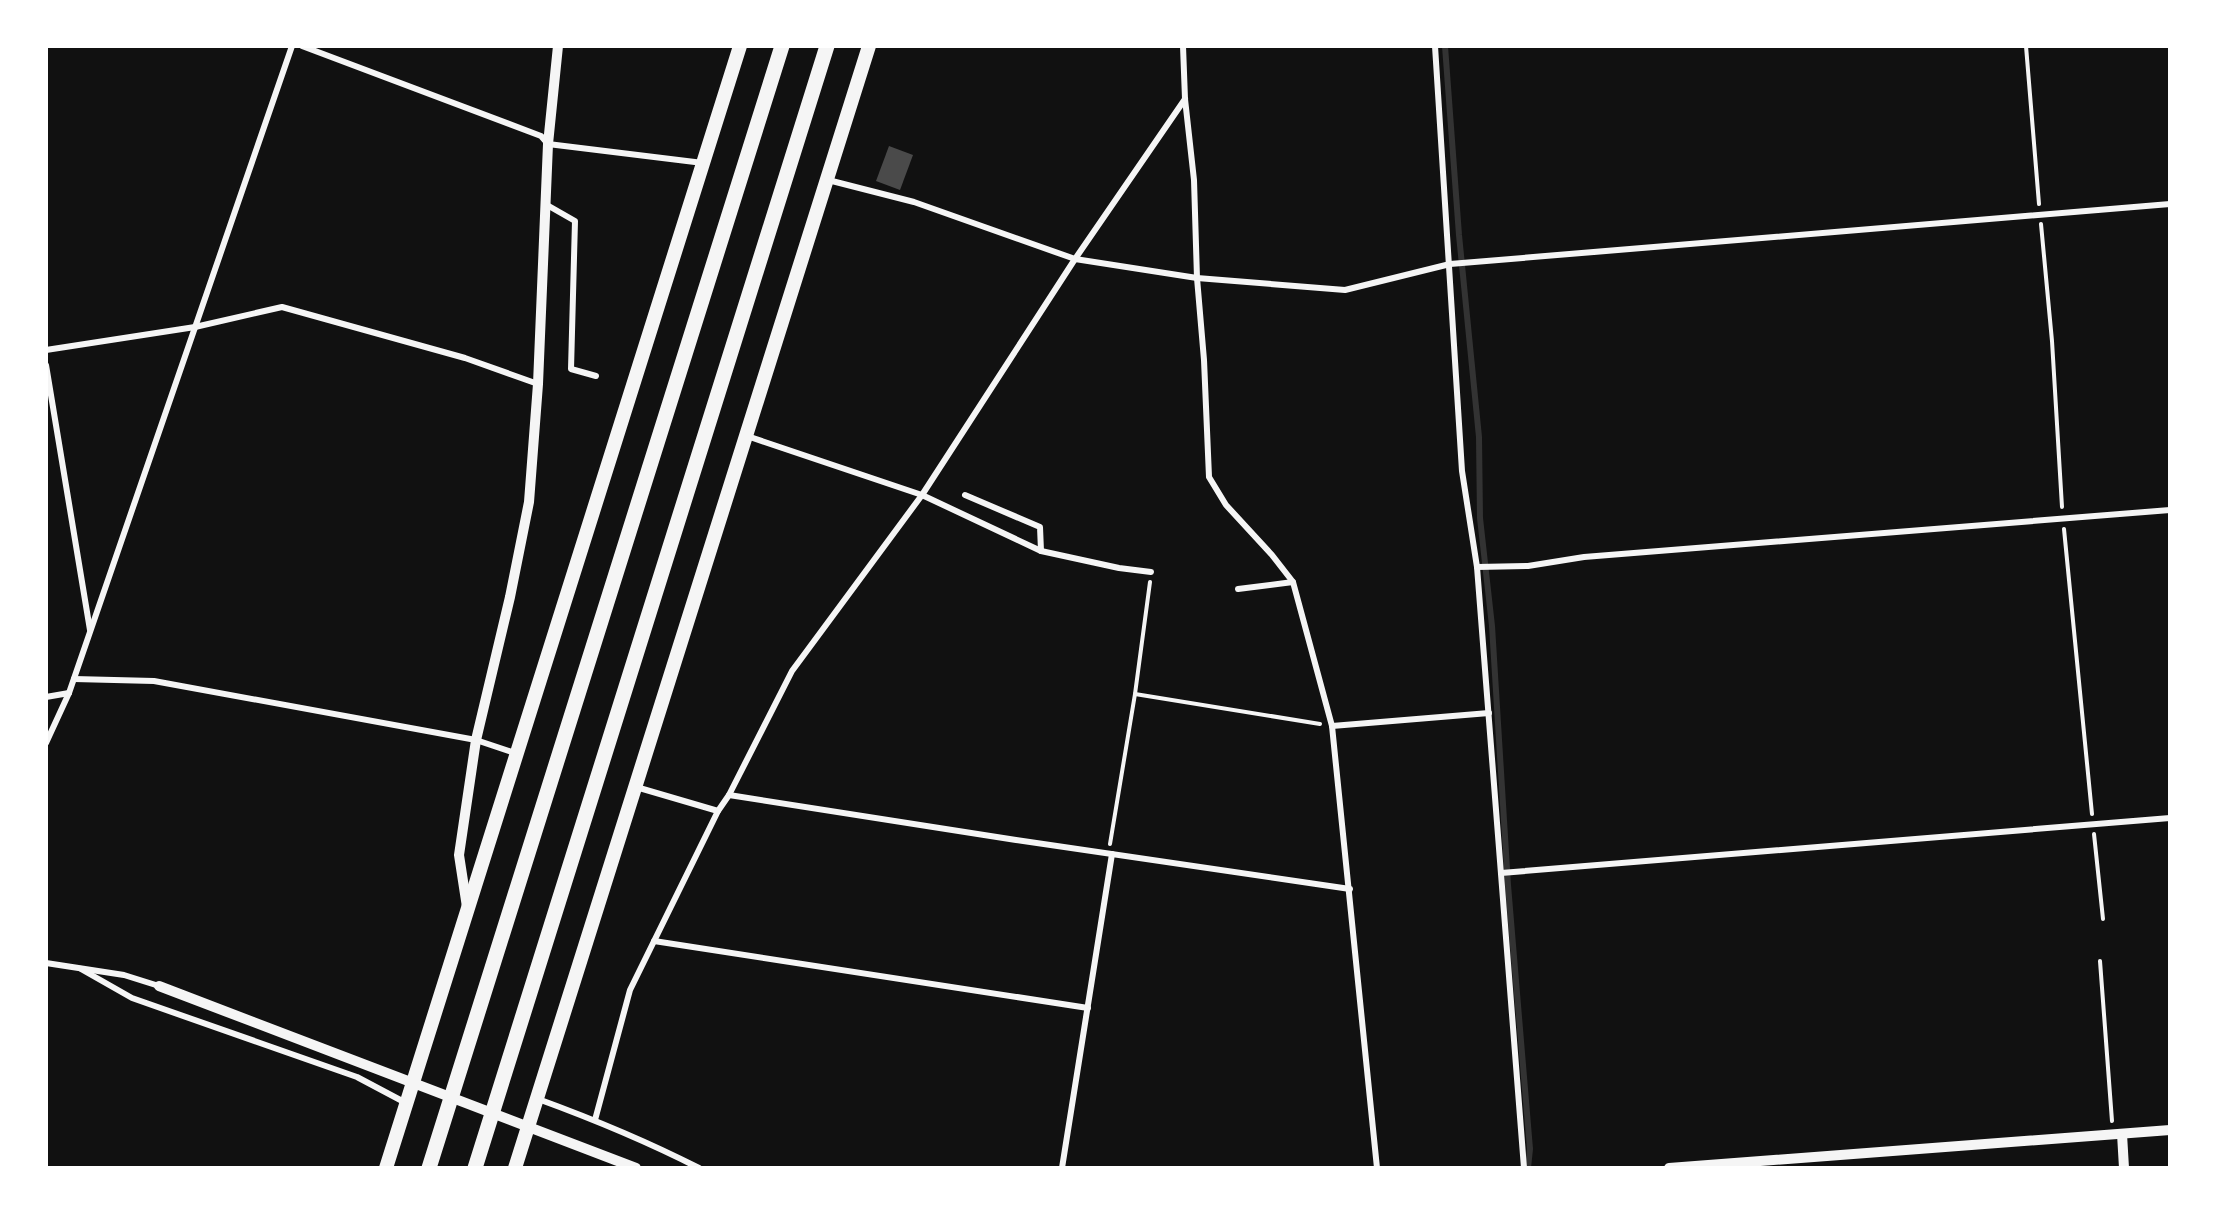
<svg xmlns="http://www.w3.org/2000/svg" width="2216" height="1214" viewBox="0 0 2216 1214" font-family="Rubik,sans-serif">
  <style>
    .lines { fill: none; stroke-linecap: round; stroke-linejoin: round }
    .stream { stroke: #333; stroke-width: 6 }
    .building { fill: #4a4a4a }
    .path { stroke: #f5f5f5; stroke-width: 4 }
    .minor { stroke: #f5f5f5; stroke-width: 6 }
    .tertiary { stroke: #f5f5f5; stroke-width: 10 }
    .trunk { stroke: #f5f5f5; stroke-width: 14 }
    .motorway { stroke: #f5f5f5; stroke-width: 15 }
  </style>
  <rect width="100%" height="100%" fill="#111"/>
  <g class="lines">
    <path class="stream" d="M1445,46l14,189 20,202 1,81 12,108 16,259 22,264 -2,19"/>
  </g>
  <path class="building" d="M889,146l24,9 -13,35 -24,-9z"/>
  <g class="lines">
    <g class="path">
      <path d="M2026,46l13,158"/>
      <path d="M2041,224l11,117 10,166"/>
      <path d="M2064,529l28,285"/>
      <path d="M1135,694l185,30"/>
      <path d="M2094,834l9,85"/>
      <path d="M1110,844l25,-150 15,-112"/>
      <path d="M2100,961l12,160"/>
    </g>
    <g class="minor">
      <path d="M302,46l239,90 7,8 155,19"/>
      <path d="M1183,46l2,53 9,81 3,98 7,82 5,117 17,28 46,50 21,27 39,144 45,442"/>
      <path d="M1435,46l27,425 15,96 47,601"/>
      <path d="M828,180l86,22 161,57 122,19 148,12 105,-26 720,-60"/>
      <path d="M547,205l28,16 -4,148 25,7"/>
      <path d="M46,350l149,-23 87,-20 183,51 73,26"/>
      <path d="M46,365l44,265"/>
      <path d="M747,436l175,59 119,56 78,17 32,4"/>
      <path d="M965,495l75,32 1,24"/>
      <path d="M1477,567l51,-1 56,-9 586,-47"/>
      <path d="M1238,589l55,-7"/>
      <path d="M74,679l80,2 322,59 39,13"/>
      <path d="M46,697l23,-4"/>
      <path d="M1332,726l157,-13"/>
      <path d="M46,743l23,-50 223,-647"/>
      <path d="M636,787l82,24"/>
      <path d="M729,795l287,45 334,49"/>
      <path d="M1501,873l669,-55"/>
      <path d="M654,941l434,67"/>
      <path d="M46,963l78,12 35,11"/>
      <path d="M81,969l51,29 225,79 49,26"/>
      <path d="M538,1099c55,20 108,42 161,69"/>
      <path d="M595,1120l35,-130 88,-179 11,-16 63,-124 130,-176 153,-236 110,-160"/>
      <path d="M1062,1168l50,-314"/>
    </g>
    <g class="tertiary">
      <path d="M467,907l-8,-52 17,-115 34,-143 19,-95 9,-118 10,-240 10,-98"/>
      <path d="M159,986l477,182"/>
      <path d="M2122,1134l2,34"/>
      <path d="M1669,1168l501,-38"/>
    </g>
    <g class="trunk">
      <path d="M386,1168l354,-1122"/>
      <path d="M515,1168l354,-1122"/>
    </g>
    <g class="motorway">
      <path d="M429,1168l353,-1122"/>
      <path d="M475,1168l352,-1122"/>
    </g>
  </g>
  <rect width="2216" height="1214" fill="none" stroke="#ffffff" stroke-width="96"/>
</svg>
